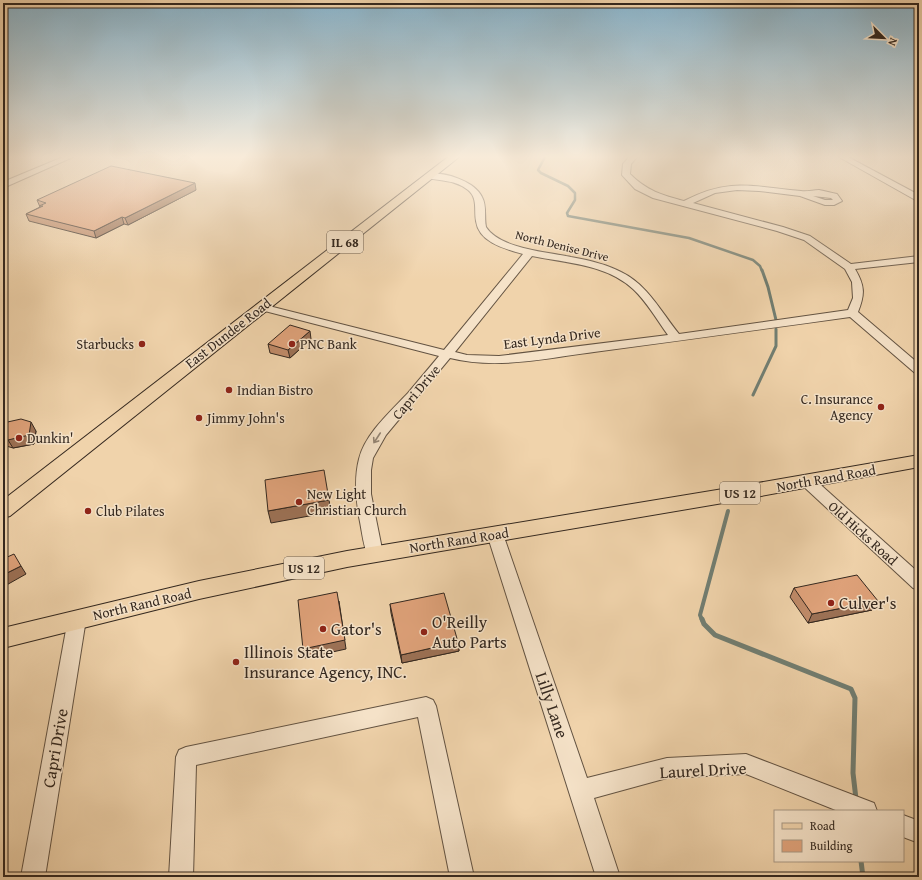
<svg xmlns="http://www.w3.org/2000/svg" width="922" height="880" viewBox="0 0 922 880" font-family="'Gentium Book Plus',serif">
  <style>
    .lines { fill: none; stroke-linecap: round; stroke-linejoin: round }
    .stream-far3 { stroke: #717e72; stroke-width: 2.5 }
    .stream-far2 { stroke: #717e72; stroke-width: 3 }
    .stream-far1 { stroke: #717e72; stroke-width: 4 }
    .stream { stroke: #717e72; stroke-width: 5 }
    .minor-casing { stroke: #635342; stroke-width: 2 }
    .major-casing { stroke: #34281f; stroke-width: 2 }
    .minor { fill: #f5e2c8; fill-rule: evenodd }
    .major { fill: #f0d3ab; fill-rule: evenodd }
    .wall { fill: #c08b69; stroke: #34281f }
    .shaded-wall { fill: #9c7155; stroke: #34281f }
    .building { fill: #dfa27a; stroke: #34281f }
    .oneway { stroke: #948574 }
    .poi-dot { fill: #8f2418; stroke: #f5e2c8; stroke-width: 1.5 }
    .labels { text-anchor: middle; stroke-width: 3; stroke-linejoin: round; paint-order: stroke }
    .far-street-label { font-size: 12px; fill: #34281f; stroke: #f5e2c8 }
    .shield { fill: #f5e2c8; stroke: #6e6052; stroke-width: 1 }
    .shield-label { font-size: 13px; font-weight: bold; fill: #34281f }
    .street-label { font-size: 14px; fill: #34281f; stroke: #f5e2c8 }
    .poi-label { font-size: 14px; fill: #34281f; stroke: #f5e2c8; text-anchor: start }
    .near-poi-label { font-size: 17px; fill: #34281f; stroke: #f5e2c8; text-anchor: start }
    .near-street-label { font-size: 17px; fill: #34281f; stroke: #f5e2c8 }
  </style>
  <rect width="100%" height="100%" fill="#f0d3ab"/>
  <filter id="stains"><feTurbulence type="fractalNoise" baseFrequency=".005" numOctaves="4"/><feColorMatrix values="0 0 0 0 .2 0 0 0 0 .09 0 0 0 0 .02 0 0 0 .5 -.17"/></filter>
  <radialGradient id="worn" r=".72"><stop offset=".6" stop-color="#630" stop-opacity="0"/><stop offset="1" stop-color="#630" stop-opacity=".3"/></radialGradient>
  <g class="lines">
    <path class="stream-far3" d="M545,157l-7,13 3,3 27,13 7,7v7l-8,13 1,3 121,22 64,22 7,6 2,5"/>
    <g class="stream-far2">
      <path d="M762,270l6,17 8,33"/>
      <path d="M753,395l23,-49v-17"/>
    </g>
    <path class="stream-far1" d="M702,620l-2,-5 28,-104"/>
    <g class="stream">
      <path d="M702,619l2,5 11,11 136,54 4,9 -2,75 3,26"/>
      <path d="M861,861l2,16"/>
    </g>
    <defs>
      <g id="minor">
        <path d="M63,157h10l-70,31v-6z"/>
        <path d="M629,157h8l-6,7 -1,10c17,17 32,21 54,27 46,-24 69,-14 117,-10 6,1 12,-1 18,-1 6,1 12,3 18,4l5,7 -8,4h-9l-25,-9 -41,-5 -22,-1 -22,3 -22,10 90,24 27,9 41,28 68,-8v6l-64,7c10,17 10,25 3,43l61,52v10l-4,-1 -65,-56c-86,12 -171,24 -256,35 -47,6 -97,18 -144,6l-64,77 -13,23 -2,12v24l12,60 -2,4 -6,2 -6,-2c-6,-11 -7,-28 -10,-41 -3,-19 -5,-39 0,-58 6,-25 31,-47 49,-66 10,-12 21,-25 31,-37l-182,-47 -2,-2 6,-3 183,46 79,-96c-17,-5 -44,-11 -47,-33 -2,-11 2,-23 -8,-31 -12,-10 -27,-9 -41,-12l-1,-2 1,-2c16,-3 48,7 55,23 5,9 2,20 4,30 14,22 62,25 85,30 17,3 35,7 50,15 27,13 40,40 58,62l169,-24 5,-12 -1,-16 -7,-13 -41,-29 -27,-9 -124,-33 -18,-9 -13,-14 1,-11zM813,196l18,2 2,2h-8zM532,256c34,7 74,8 101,33 14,13 24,31 35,46l-169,21 -32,-1 -12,-3z"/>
        <path d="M839,157h9l71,38v7z"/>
        <path d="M808,477l5,1 106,95v17l-6,-2 -110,-102 -2,-4 2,-4z"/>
        <path d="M495,528l6,2 2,4 84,244 80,-20 79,-4 128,49 3,8h-39l-92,-37 -79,4 -73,20 26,79h-24l-109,-343 2,-4z"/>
        <path d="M77,612l6,2 3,5 -41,258h-24l47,-258 3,-5z"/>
        <path d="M426,697l7,3 3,6 38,171h-24l-32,-160 -222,48 -3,112h-24l7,-120 3,-7 7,-3z"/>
        <path d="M903,815l16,6v22l-16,-6z"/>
      </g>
      <g id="major">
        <path d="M448,157h11l-449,359 -7,2v-18z"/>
        <path d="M919,455v12l-196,36 -376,64 -148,32 -196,49v-20l196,-47 148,-30 376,-62z"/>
      </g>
    </defs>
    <use href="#minor" class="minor-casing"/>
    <use href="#major" class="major-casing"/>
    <use href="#minor" class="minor"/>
    <use href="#major" class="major"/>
  </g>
  <g class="wall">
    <path d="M196,190l-68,35 -4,-1 -28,14 -67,-17 -3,-7 14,-7 -3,-7z"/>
    <path d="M311,339l-21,19 -20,-5 -2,-9z"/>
    <path d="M3,423l33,8 -2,13 -21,4 -10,-3z"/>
    <path d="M794,588l84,13 -6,9 -64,13 -18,-26z"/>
    <path d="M390,604l68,38 1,9 -57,12 -11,-50z"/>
  </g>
  <g class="shaded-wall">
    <path d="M195,183l1,7 -68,35 -3,-7z"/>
    <path d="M122,217l2,7 -28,14 -2,-7z"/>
    <path d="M310,331l1,8 -21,19 -2,-8z"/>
    <path d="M31,422l5,9 -2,13 -21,4 -5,-8z"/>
    <path d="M329,500l2,12 -60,11 -3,-12z"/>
    <path d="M21,566l5,8 -23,13v-12z"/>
    <path d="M339,601l7,48 -41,9 -2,-9z"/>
    <path d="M878,601l-6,9 -64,13 4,-9z"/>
    <path d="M458,642l1,9 -57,12 -1,-8z"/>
  </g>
  <g class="building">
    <path d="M111,166l84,17 -70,35 -3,-1 -28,14 -68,-17 17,-8h-4l7,-3 -9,-3z"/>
    <path d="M290,325l20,6 -22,19 -20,-6z"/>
    <path d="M21,419l10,3 -2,13 -21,5 -5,-2v-15z"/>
    <path d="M324,470l5,30 -61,11 -3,-31z"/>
    <path d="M14,554l7,12 -18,9v-16z"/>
    <path d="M857,575l21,26 -66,13 -18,-26z"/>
    <path d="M337,592l8,48 -42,9 -5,-49z"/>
    <path d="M444,593l14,49 -57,13 -11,-51z"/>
  </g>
  <defs><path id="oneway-shaft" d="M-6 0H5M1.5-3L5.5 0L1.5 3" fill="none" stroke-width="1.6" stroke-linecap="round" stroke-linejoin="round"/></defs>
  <use class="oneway" href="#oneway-shaft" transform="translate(377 438) rotate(123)"/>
  <linearGradient id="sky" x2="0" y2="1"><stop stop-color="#89b6cf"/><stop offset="0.56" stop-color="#f8ebd9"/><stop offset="1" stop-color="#f8ebd9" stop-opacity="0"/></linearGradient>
  <rect width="922" height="280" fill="url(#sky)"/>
  <g class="poi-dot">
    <circle cx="142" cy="344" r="4"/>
    <circle cx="292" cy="344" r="4"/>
    <circle cx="229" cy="390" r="4"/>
    <circle cx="881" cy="407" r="4"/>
    <circle cx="199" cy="418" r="4"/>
    <circle cx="19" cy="438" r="4"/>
    <circle cx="299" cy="502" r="4"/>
    <circle cx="88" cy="511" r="4"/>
    <circle cx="831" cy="603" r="4"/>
    <circle cx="323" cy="629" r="4"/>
    <circle cx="424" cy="632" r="4"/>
    <circle cx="236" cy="662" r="4"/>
  </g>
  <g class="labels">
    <g class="far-street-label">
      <text transform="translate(562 246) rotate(14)" y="4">North Denise Drive</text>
    </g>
    <g class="shield">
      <rect x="327" y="231" width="36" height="22" rx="3"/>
      <rect x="720" y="482" width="40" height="22" rx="3"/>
      <rect x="284" y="557" width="40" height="22" rx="3"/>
    </g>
    <g class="shield-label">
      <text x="345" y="247">IL 68</text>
      <text x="740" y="498">US 12</text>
      <text x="304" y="573">US 12</text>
    </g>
    <g class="street-label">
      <text transform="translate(228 333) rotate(-38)" y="5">East Dundee Road</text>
      <text transform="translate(552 338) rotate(-7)" y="5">East Lynda Drive</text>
      <text transform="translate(416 392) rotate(-50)" y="5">Capri Drive</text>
      <text transform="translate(826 478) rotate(-10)" y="5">North Rand Road</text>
      <text transform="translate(863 533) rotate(42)" y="5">Old Hicks Road</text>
      <text transform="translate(459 540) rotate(-9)" y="5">North Rand Road</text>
      <text transform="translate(142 604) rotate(-13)" y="5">North Rand Road</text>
    </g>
    <g class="poi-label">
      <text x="134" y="349" text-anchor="end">Starbucks</text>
      <text x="300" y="349">PNC Bank</text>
      <text x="237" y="395">Indian Bistro</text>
      <text x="873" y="404" text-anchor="end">C. Insurance<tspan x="873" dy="16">Agency</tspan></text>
      <text x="207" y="423">Jimmy John's</text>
      <text x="27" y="443">Dunkin'</text>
      <text x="307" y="499">New Light<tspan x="307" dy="16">Christian Church</tspan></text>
      <text x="96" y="516">Club Pilates</text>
    </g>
    <g class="near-poi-label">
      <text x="839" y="609">Culver's</text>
      <text x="432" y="628">O'Reilly<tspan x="432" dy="20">Auto Parts</tspan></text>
      <text x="331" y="635">Gator's</text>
      <text x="244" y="658">Illinois State<tspan x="244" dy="20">Insurance Agency, INC.</tspan></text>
    </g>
    <g class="near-street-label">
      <text transform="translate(552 705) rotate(71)" y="6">Lilly Lane</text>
      <text transform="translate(55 748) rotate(-80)" y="6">Capri Drive</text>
      <text transform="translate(703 770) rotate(-3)" y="6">Laurel Drive</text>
    </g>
  </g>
  <rect width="922" height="880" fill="none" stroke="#f0d3ab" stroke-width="16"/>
  <rect x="4" y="4" width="914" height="872" fill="none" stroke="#34281f" stroke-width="2"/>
  <rect x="8" y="8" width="906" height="864" fill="none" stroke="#34281f"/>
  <rect x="774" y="810" width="130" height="52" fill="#f5e2c8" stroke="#a89884"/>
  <rect x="782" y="823" width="20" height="6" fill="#f0d3ab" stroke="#a89884"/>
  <text x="810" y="830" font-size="12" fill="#34281f">Road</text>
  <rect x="782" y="840" width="20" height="12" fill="#dfa27a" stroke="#a89884"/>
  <text x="810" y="850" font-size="12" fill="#34281f">Building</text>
  <g transform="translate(884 38) rotate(114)" stroke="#f5e2c8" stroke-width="3" paint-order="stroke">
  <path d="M0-3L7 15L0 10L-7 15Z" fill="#34281f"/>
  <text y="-6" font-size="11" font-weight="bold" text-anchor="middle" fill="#34281f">N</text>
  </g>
  <rect width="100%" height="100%" filter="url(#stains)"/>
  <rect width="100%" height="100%" fill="url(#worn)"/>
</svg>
